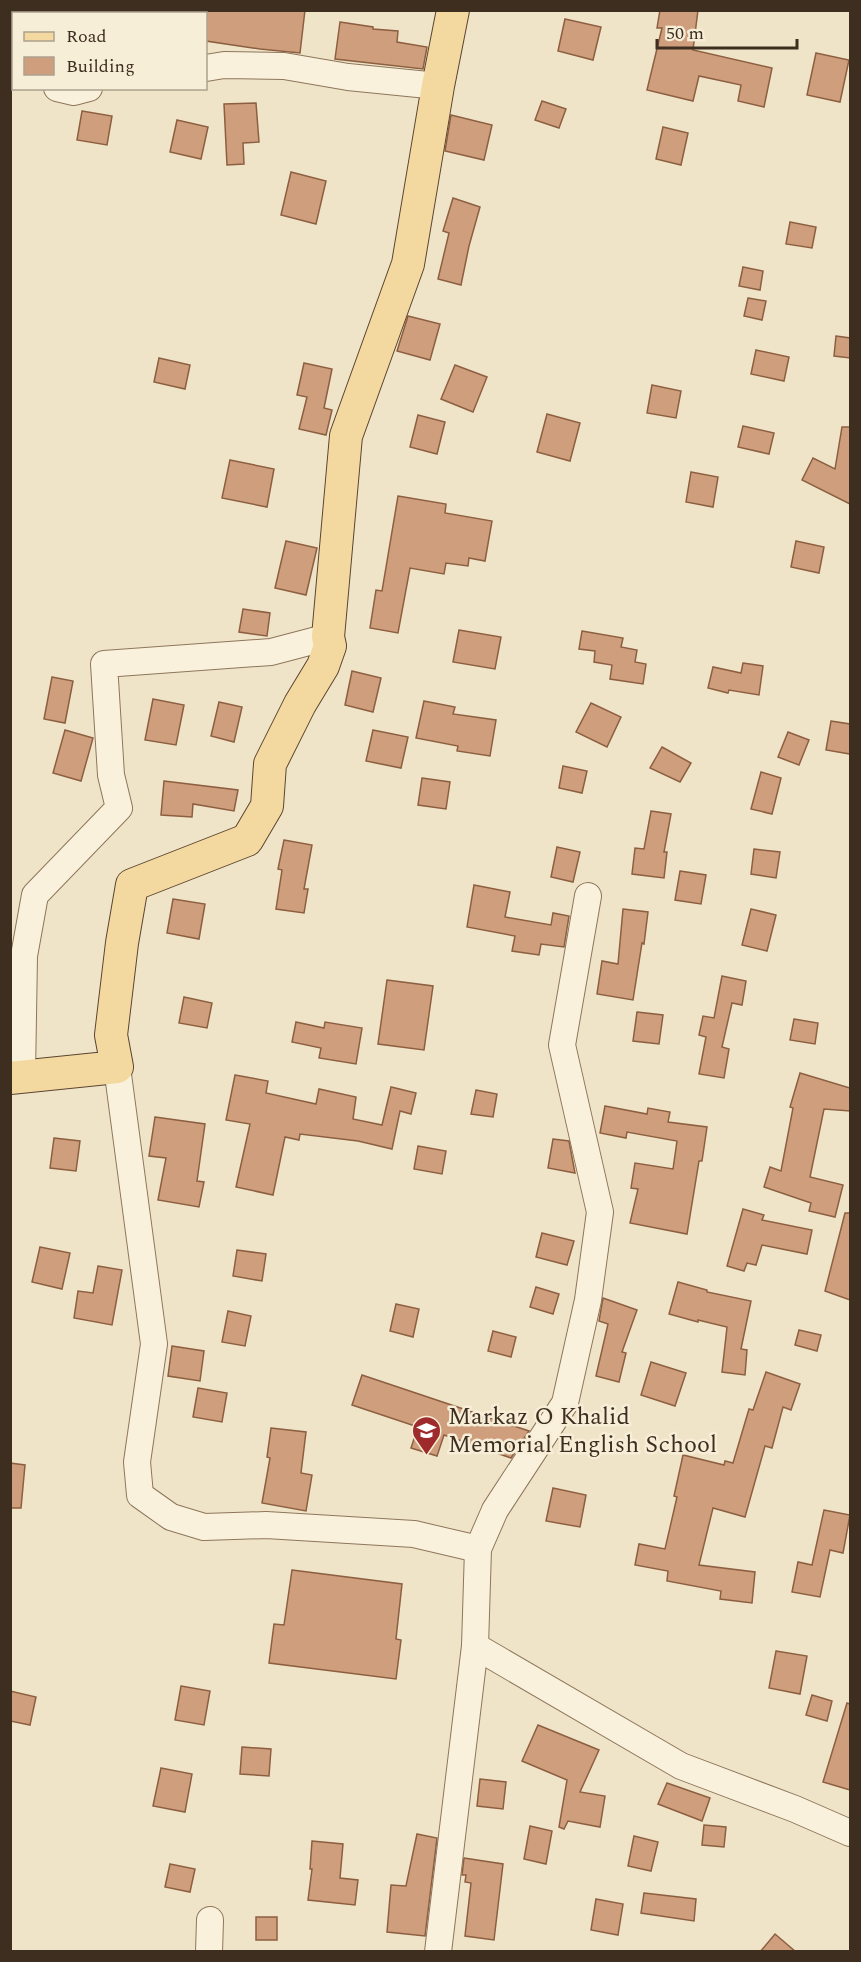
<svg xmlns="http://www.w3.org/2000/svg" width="861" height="1962" viewBox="0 0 861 1962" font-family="Spectral,serif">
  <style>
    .building { fill: #cf9f7d; stroke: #8d5f41; stroke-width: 1.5 }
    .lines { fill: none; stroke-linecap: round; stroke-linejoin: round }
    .minor-casing { stroke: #8d765c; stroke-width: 28 }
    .major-casing { stroke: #5b4430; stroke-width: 34 }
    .minor { stroke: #faf1dc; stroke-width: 26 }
    .major { stroke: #f3d9a0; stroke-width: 32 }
    .labels { text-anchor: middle; stroke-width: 5; stroke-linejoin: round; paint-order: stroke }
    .poi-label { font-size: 24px; fill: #3d2e20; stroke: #f7eed8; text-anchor: start }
  </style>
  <rect width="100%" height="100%" fill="#f0e4c8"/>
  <g class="building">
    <path d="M206,10h99l-5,43 -40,-4 -54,-8z"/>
    <path d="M660,10h38l-5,40 79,18 -8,39 -26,-6 3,-16 -42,-9 -6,25 -46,-11 15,-62h-5z"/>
    <path d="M565,19l36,8 -8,33 -35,-9z"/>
    <path d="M340,22l33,5v2l25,2 -1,11 30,5 -4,22 -88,-10z"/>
    <path d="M816,53l33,7 -9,42 -33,-7z"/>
    <path d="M542,101l24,8 -7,19 -24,-8z"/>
    <path d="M256,103l3,39 -16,1 1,21 -17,1 -3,-61z"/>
    <path d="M82,111l30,5 -5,29 -30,-5z"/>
    <path d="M451,115l41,10 -8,35 -39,-9z"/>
    <path d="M177,120l31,7 -7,32 -31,-7z"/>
    <path d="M663,127l25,6 -7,32 -25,-6z"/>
    <path d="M291,172l35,9 -10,43 -35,-9z"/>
    <path d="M453,198l27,9 -11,39 -8,39 -23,-6 11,-46 -6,-2z"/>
    <path d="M790,222l26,5 -4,21 -26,-4z"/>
    <path d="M743,267l20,4 -3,19 -21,-4z"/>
    <path d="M748,298l18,3 -4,19 -18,-4z"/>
    <path d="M408,316l32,8 -10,36 -33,-9z"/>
    <path d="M836,336l14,2v20l-16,-2z"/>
    <path d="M756,350l33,7 -5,24 -33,-7z"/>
    <path d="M159,358l31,7 -5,24 -31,-7z"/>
    <path d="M304,363l28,6 -8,39 8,2 -6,25 -27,-6 8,-32 -10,-2z"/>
    <path d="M455,365l32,12 -14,35 -32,-13z"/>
    <path d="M652,385l29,6 -5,27 -29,-5z"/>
    <path d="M547,414l33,9 -10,38 -33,-9z"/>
    <path d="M418,415l27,7 -8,32 -27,-7z"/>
    <path d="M743,426l31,7 -5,21 -31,-7z"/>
    <path d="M842,427h8v77l-48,-24 11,-22 22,11z"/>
    <path d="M230,460l44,9 -7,38 -45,-9z"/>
    <path d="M691,472l27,5 -5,30 -27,-5z"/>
    <path d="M398,496l48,8 -1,9 47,8 -7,40 -16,-3 -1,8 -22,-3 -2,11 -34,-6 -12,65 -28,-5 6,-38 6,1z"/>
    <path d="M286,541l31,7 -11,47 -31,-7z"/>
    <path d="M796,541l28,6 -5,26 -28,-6z"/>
    <path d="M243,609l27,4 -3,23 -28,-4z"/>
    <path d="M459,630l42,7 -6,32 -42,-7z"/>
    <path d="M582,631l41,7 -2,9 16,3 -2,12 11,2 -3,20 -33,-5 2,-14 -18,-3 1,-11 -16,-2z"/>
    <path d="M743,663l20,3 -4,29 -30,-5 -1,3 -20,-5 5,-21 28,6z"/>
    <path d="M352,671l29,7 -8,34 -28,-7z"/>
    <path d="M52,677l21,4 -8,42 -21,-4z"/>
    <path d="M153,699l31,6 -8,40 -31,-5z"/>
    <path d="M424,701l31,6 -2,7 43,6 -6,36 -33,-5 1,-5 -42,-8z"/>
    <path d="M219,702l23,5 -8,35 -23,-6z"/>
    <path d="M591,703l30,14 -14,30 -31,-15z"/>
    <path d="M831,721l19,3v30l-24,-4z"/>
    <path d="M65,730l28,8 -12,43 -28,-8z"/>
    <path d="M373,730l35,7 -7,31 -35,-7z"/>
    <path d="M788,732l21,8 -10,25 -21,-8z"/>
    <path d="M662,747l29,16 -11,19 -30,-14z"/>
    <path d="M563,766l24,5 -5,22 -23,-5z"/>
    <path d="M761,772l20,6 -9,36 -21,-5z"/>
    <path d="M422,778l28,4 -4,27 -28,-4z"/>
    <path d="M164,781l74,9 -4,21 -41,-7 -1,13 -31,-2z"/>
    <path d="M651,811l20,3 -7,38h3l-3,26 -32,-4 3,-26 9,1z"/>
    <path d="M284,840l28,5 -8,44h4l-4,24 -28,-4 6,-39 -4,-1z"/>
    <path d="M557,847l23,5 -7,30 -22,-5z"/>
    <path d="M754,849l26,3 -4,26 -25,-4z"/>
    <path d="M680,871l26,4 -5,29 -26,-4z"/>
    <path d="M474,885l36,7 -5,25 46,8 2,-12 16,3 -5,31 -23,-3 -2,11 -27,-4 3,-15 -48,-9z"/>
    <path d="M173,899l32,5 -6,35 -32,-6z"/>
    <path d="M623,909l25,3 -4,32 -2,-1 -9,57 -36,-6 5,-33 16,3z"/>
    <path d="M751,909l25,6 -9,36 -25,-6z"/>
    <path d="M722,976l24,5 -4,24 -10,-2 -10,44 7,2 -5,29 -25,-4 7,-37 -7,-2 4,-19 11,2z"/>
    <path d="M387,980l46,6 -9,64 -46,-6z"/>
    <path d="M184,997l28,6 -5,25 -28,-5z"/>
    <path d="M637,1012l26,3 -4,29 -26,-3z"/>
    <path d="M794,1019l24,4 -3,21 -25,-4z"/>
    <path d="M296,1022l28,6 1,-6 37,6 -6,36 -37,-6 2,-10 -29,-6z"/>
    <path d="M800,1073l50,15v23l-26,-2 -14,68 33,8 -8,32 -26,-6 2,-8 -47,-16 6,-20 11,4 12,-63 -3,-1z"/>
    <path d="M235,1075l33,6 -2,12 50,11 3,-15 37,8 -3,22 29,6 9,-38 25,6 -5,21 -11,-3 -8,38 -34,-8 -58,-7 -1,6 -14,-3 -12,58 -37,-8 14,-63 -24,-4z"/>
    <path d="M476,1090l21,4 -4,23 -22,-3z"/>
    <path d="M605,1106l42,8 1,-6 22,4 -2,10 39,5 -5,34h-3l-12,73 -57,-11 8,-34 -7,-1 4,-25 38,6 4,-28 -50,-9 -1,6 -26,-5z"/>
    <path d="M155,1117l50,7 -8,57 7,1 -5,25 -41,-7 8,-42 -17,-2z"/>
    <path d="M54,1138l26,3 -4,30 -26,-3z"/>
    <path d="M553,1139l16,2 6,32 -27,-5z"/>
    <path d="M418,1146l28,5 -4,23 -28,-5z"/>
    <path d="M743,1209l21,6 -2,5 50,10 -5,24 -45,-9 -6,20 -9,-2 -3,8 -17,-5z"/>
    <path d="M845,1213h5v87l-25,-9z"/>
    <path d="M542,1233l32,8 -7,24 -31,-8z"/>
    <path d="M40,1247l30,6 -8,36 -30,-7z"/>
    <path d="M237,1250l29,4 -4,27 -29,-5z"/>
    <path d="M98,1266l24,4 -10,55 -38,-7 4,-27 15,2z"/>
    <path d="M678,1282l29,8v2l44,9 -10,48 6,1 -2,25 -23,-3 5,-45 -29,-7v2l-29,-8z"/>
    <path d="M536,1287l23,7 -6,20 -23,-7z"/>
    <path d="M603,1298l34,12 -15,42 4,1 -7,29 -23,-6 12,-52 -9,-3z"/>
    <path d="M396,1304l23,5 -6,28 -23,-6z"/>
    <path d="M228,1311l23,5 -6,30 -23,-4z"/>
    <path d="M799,1330l22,5 -4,16 -22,-6z"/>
    <path d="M493,1331l23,6 -5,20 -23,-6z"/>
    <path d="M172,1346l32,5 -4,30 -32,-5z"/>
    <path d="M651,1362l35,11 -11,33 -34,-11z"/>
    <path d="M766,1372l34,12 -9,26 -8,-3 -11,41 -7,-2 -20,71 -32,-9 -14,57 56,7 -3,31 -32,-4 1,-8 -54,-10 1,-10 -33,-6 4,-21 26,5 12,-52 -3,-1 9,-41 41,10 1,-4 8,2 16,-54 4,1z"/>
    <path d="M362,1375l167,56 -18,27 -67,-23 -7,21 -26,-8 7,-21 -66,-22z"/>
    <path d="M198,1388l29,5 -5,29 -29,-5z"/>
    <path d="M271,1428l35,4 -5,41 11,2 -6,36 -44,-8 8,-45 -3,-1z"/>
    <path d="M10,1463l15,2 -4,43h-11z"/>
    <path d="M553,1488l33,7 -6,32 -34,-6z"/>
    <path d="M824,1510l26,5 -7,38 -13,-3 -10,47 -28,-5 6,-30 14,3z"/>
    <path d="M292,1570l110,14 -6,55 5,1 -5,39 -127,-16 5,-39 10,1z"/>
    <path d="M776,1651l31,5 -7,38 -31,-6z"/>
    <path d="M181,1686l29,5 -6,34 -29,-5z"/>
    <path d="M10,1691l26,6 -6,28 -20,-4z"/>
    <path d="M812,1695l20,6 -5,20 -21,-6z"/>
    <path d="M847,1703l3,1v86l-27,-8z"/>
    <path d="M538,1725l61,25 -19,42 25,4 -5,31 -32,-6 -4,8 -5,-2 8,-47 -45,-19z"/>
    <path d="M242,1747l29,2 -2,27 -29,-2z"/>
    <path d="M161,1768l31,6 -7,38 -32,-6z"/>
    <path d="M480,1779l26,3 -3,27 -26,-3z"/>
    <path d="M667,1783l43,15 -8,23 -44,-17z"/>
    <path d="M704,1825l22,2 -2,20 -22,-2z"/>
    <path d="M530,1826l22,5 -6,33 -22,-5z"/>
    <path d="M417,1834l20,4 -12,98 -38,-4 4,-47 15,1z"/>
    <path d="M634,1836l24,6 -7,29 -23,-5z"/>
    <path d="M312,1841l31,3 -3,34 18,2 -3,25 -47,-5 4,-31h-2z"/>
    <path d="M464,1858l39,6 -9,76 -29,-4 6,-53 -6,-1 1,-7h-4z"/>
    <path d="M170,1864l25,5 -5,23 -25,-5z"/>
    <path d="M644,1893l52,6 -2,22 -53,-8z"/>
    <path d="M596,1899l27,5 -5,31 -27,-5z"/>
    <rect x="256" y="1917" width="21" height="23"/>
    <path d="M775,1934l21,18h-36z"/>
  </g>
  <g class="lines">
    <defs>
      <g id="minor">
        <path d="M20,10l1,4"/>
        <path d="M206,68l18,-3 60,1 64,11 90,9"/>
        <path d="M57,88l17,4 15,-4"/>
        <path d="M117,1067l37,277 -17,118 3,33 31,22 33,10 62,-2 148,9 64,15"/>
        <path d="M22,1076l2,-120 11,-61 84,-87 -8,-33 -7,-111 167,-12 57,-15"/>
        <path d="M475,1646l206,120 114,43 55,24"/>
        <path d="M209,1952l1,-32"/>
        <path d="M438,1952l37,-306 3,-97 17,-39 70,-107 23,-103 12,-88 -38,-167 26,-149"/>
      </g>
      <path id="major" d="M10,1078l107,-11 -6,-32 11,-92 10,-58 115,-45 20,-34 3,-42 30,-60 23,-38 7,-20 -2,-9 18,-201 62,-172 30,-178 15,-76"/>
    </defs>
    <use href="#minor" class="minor-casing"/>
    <use href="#major" class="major-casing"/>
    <use href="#minor" class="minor"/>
    <use href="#major" class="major"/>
  </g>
  <defs>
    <symbol id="school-pin" viewBox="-11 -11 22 30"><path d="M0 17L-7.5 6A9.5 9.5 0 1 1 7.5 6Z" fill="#9e2a2b" stroke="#f7eed8"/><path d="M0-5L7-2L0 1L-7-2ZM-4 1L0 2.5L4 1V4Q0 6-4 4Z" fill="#fff"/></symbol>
  </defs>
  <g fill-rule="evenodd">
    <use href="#school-pin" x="410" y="1414" width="33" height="45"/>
  </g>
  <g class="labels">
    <g class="poi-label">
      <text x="448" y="1424">Markaz O Khalid<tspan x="448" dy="28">Memorial English School</tspan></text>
    </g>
  </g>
  <rect width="861" height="1962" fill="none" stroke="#3d2e20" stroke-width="24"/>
  <rect x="12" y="12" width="195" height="78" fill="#f7eed8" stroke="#ada18e" stroke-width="1.5"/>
  <rect x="24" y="32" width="30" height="9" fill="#f3d9a0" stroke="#ada18e" stroke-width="1.5"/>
  <text x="66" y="42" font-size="18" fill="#3d2e20">Road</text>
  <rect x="24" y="57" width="30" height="18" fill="#cf9f7d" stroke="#ada18e" stroke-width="1.5"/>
  <text x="66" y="72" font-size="18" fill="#3d2e20">Building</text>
  <path d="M657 39v9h140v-9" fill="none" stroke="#3d2e20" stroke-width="3"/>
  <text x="666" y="39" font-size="18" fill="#3d2e20" stroke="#f7eed8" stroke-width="4.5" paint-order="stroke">50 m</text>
</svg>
